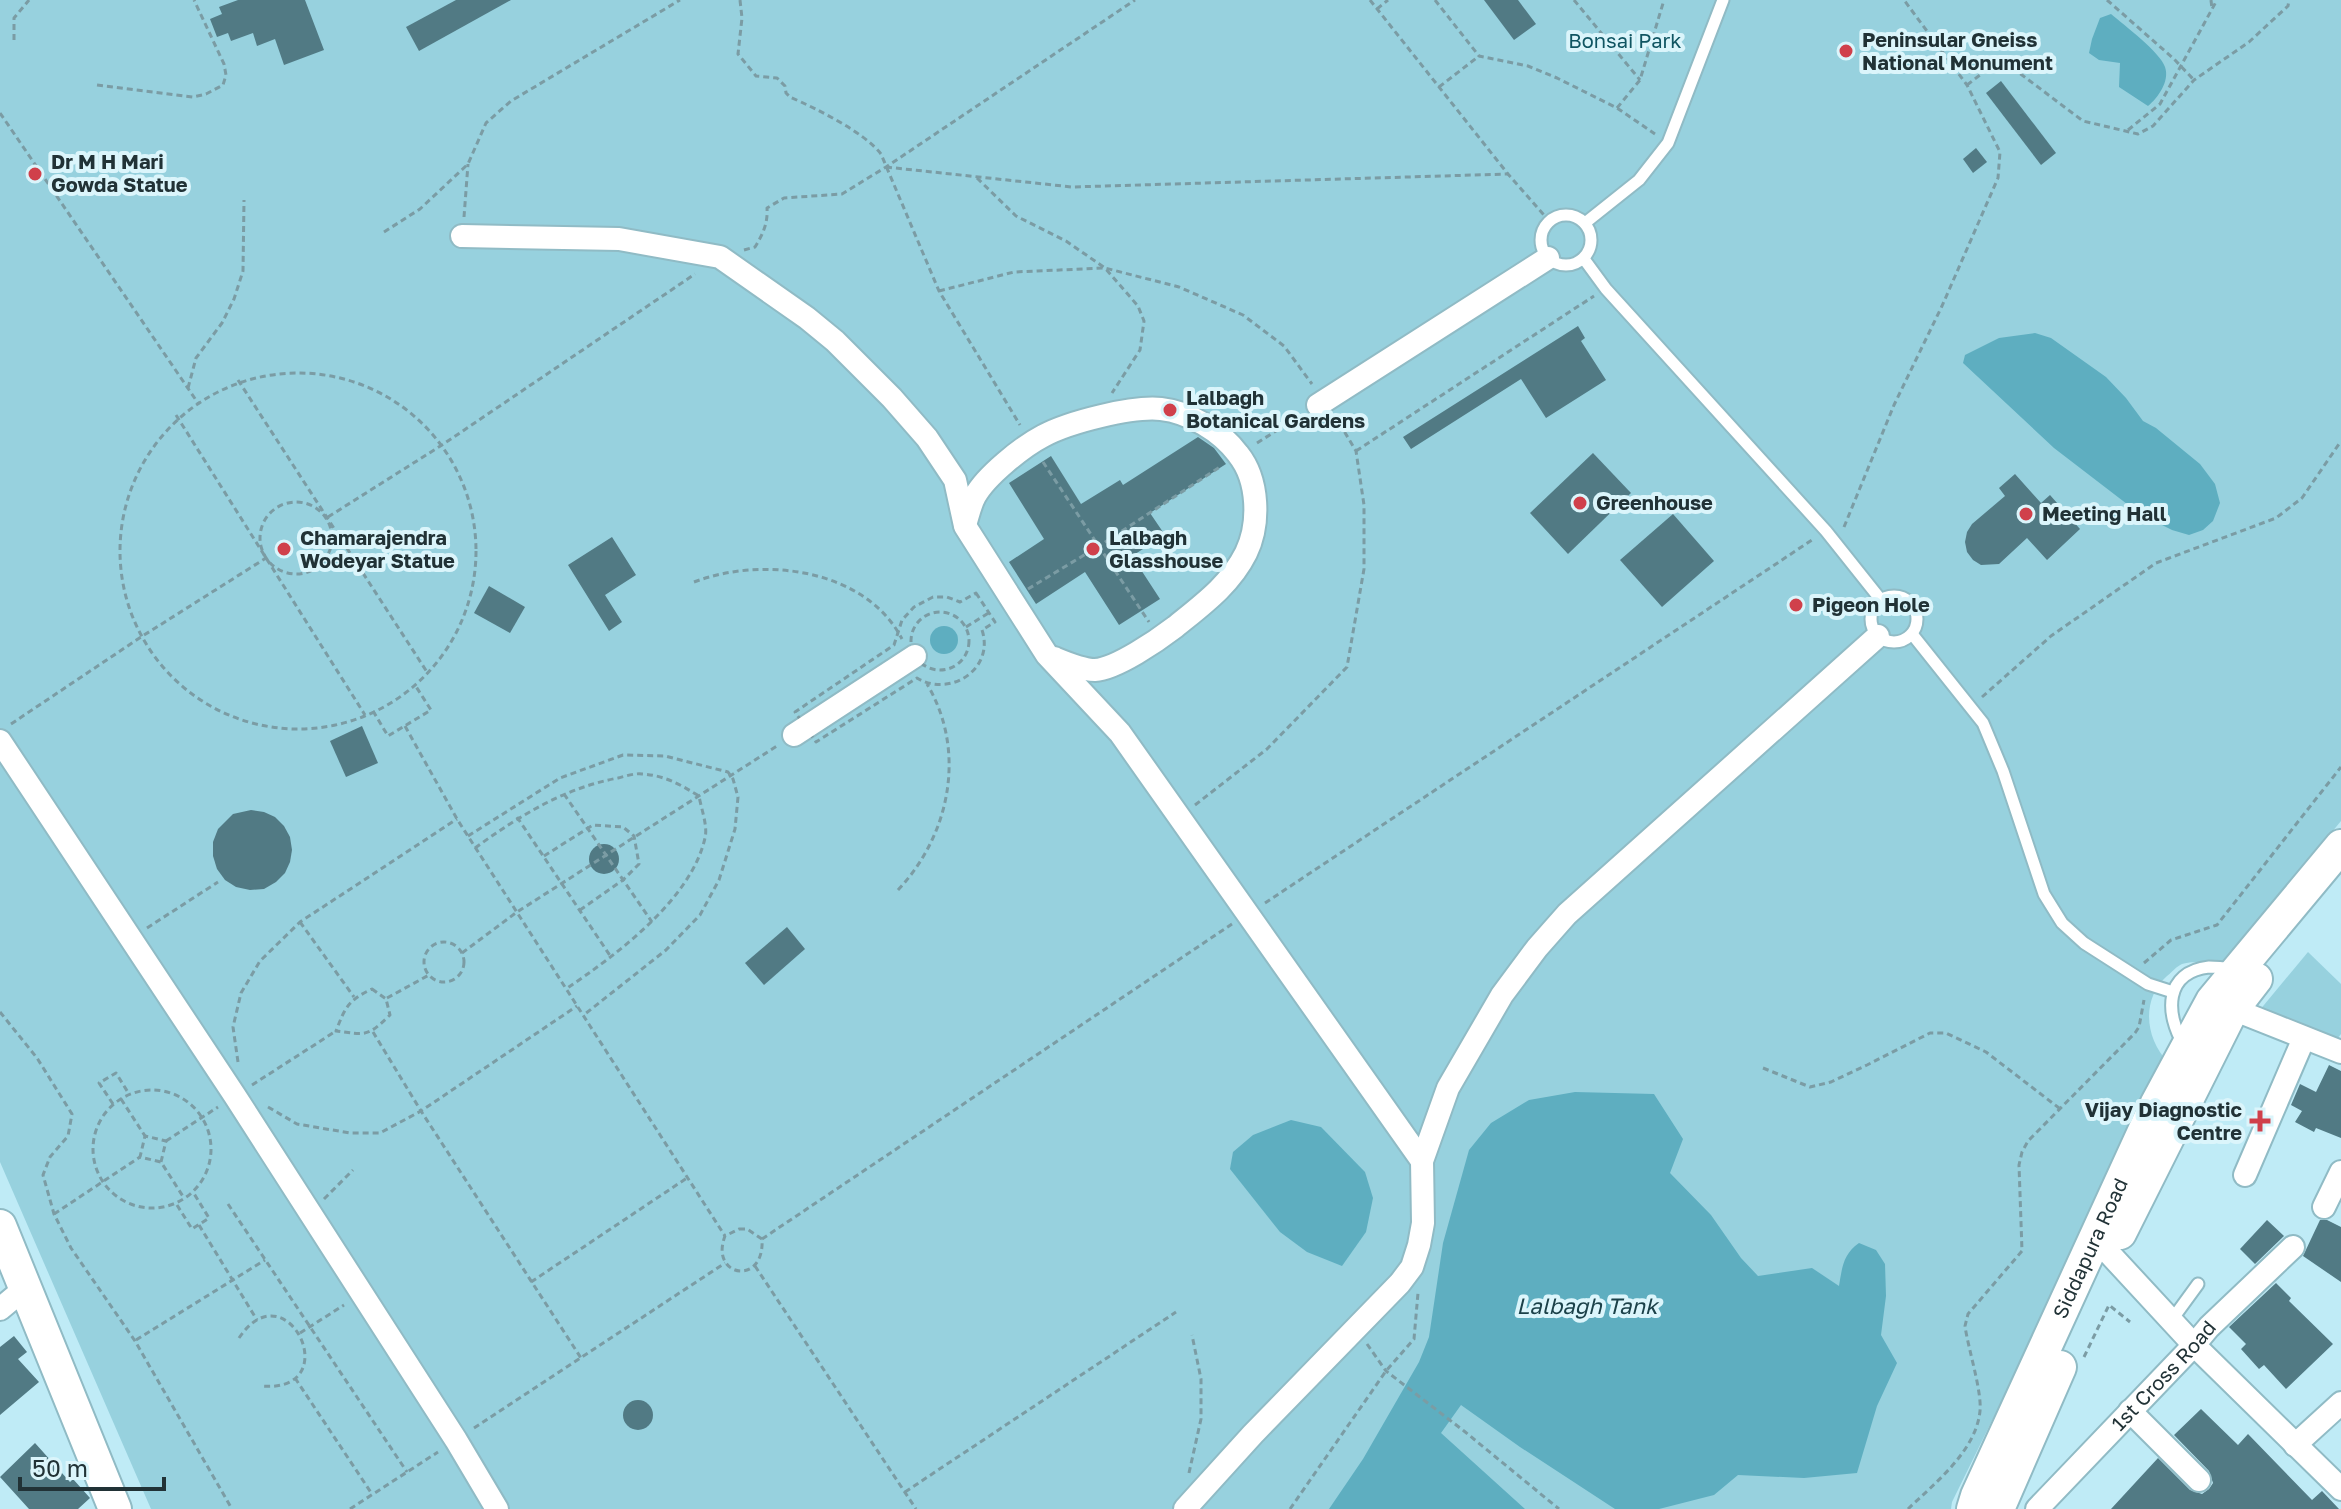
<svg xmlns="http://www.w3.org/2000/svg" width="2341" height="1509" viewBox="0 0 2341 1509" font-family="'Golos Text',sans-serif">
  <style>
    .green { fill: #97d1de }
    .water { fill: #5eaec0 }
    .building { fill: #517a84 }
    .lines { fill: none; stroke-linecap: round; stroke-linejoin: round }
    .lane-casing { stroke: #90bbc5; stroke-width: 15 }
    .street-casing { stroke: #90bbc5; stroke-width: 26 }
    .secondary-casing { stroke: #90bbc5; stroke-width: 36 }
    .path { stroke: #7b9ca4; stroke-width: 3; stroke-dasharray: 6 4; stroke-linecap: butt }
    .lane { stroke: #fff; stroke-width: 11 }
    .street { stroke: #fff; stroke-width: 22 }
    .secondary { stroke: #fff; stroke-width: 32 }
    .poi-dot { fill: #d0404b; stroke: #dbf5fb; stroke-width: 3 }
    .labels { text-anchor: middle; stroke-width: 8; stroke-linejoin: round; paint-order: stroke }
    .poi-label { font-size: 20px; font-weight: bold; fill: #213236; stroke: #dbf5fb; text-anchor: start }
    .park-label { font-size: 20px; fill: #105562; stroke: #dbf5fb }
    .street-label { font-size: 20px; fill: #213236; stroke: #dbf5fb }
    .water-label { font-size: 22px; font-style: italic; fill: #1b4149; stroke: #dbf5fb }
  </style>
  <rect width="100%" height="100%" fill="#bfebf6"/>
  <g class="green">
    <path d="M0,0h2341v821l-120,145c-12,-2 -26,-6 -39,-2 -5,2 -10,8 -15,12 -26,23 -22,63 1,86l-216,440 -1,7h-1800l-151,-347z"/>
    <path d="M2308,952l33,32v50l-6,8 -76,-31z"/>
  </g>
  <g class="water">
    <path d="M2111,14c13,11 49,38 54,53 5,14 -7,31 -17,39l-29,-19 1,-24 -21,-3 -10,-7 3,-14 8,-21z"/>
    <path d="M2035,333l16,5 55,39 20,21 17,23 13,7 44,36 15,20 5,19 -7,18 -10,9 -14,5 -17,-5 -32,-16 -86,-66 -91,-85 2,-8 34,-17z"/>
    <circle cx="944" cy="640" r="14"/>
    <path d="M1575,1092l79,2 29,45 -13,34 41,42 30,43 17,18 54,-8 27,18c3,-18 4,-32 20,-43l17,7 9,14 1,32 -5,39 16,28 -20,43 -20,67 -53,5 -66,-3 -24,20 -55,14h-44l-95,-62 -59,-42 -20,28 84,76h-196l34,-50 56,-97 10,-25 14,-94 26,-93 22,-27 38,-23z"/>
    <path d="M1291,1120l30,7 44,45 8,26 -7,34 -24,34 -35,-14 -27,-20 -50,-63 3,-17 20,-17z"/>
  </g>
  <g class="building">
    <path d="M238,0h67l19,50 -40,15 -9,-26 -18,7 -4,-13 -22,8 -3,-8 -11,4 -7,-18 12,-5 -3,-7z"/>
    <path d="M456,0h55l-92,51 -13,-24z"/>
    <path d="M1484,0h34l18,24 -22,16z"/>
    <path d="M2001,81l55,72 -15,12 -55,-72z"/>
    <path d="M1976,148l11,14 -14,11 -10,-14z"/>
    <path d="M1578,326l7,12 -4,3 25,39 -60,38 -25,-39 -110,70 -8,-12z"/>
    <path d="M1198,437l16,11 12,16 -76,49 15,22 -33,21 28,43 -41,26 -34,-53 -49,32 -27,-42 35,-23 -35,-56 42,-27 30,48 39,-24 3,5z"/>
    <path d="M1593,453l38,40 -63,61 -38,-41z"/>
    <path d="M2015,474l26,29 9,-8 30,34 -33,31 -20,-22 -28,26 -18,1 -8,-5 -6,-8 -2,-10 2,-10 5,-8 33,-28 -6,-8z"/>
    <path d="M1673,514l41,47 -52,46 -42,-47z"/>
    <path d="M612,537l24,38 -31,20 17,27 -13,9 -41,-66z"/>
    <path d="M489,586l36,21 -15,26 -36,-20z"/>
    <path d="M362,726l16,37 -32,14 -16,-36z"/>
    <path d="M251,810l13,2 11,5 9,9 6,11 2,13 -2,12 -5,11 -9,9 -12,7 -14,1 -14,-3 -11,-7 -8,-11 -4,-13v-14l5,-13 15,-15z"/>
    <circle cx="604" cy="859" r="15"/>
    <path d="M787,927l18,22 -41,36 -19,-22z"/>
    <path d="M2329,1065l12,6v67l-25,-10 -2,4 -19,-10 7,-11 -11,-6 9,-21 16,8z"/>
    <path d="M2267,1220l17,16 -29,28 -15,-15z"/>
    <path d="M2320,1220h7l14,7v55l-38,-26z"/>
    <path d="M2276,1283l15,15 -2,3 44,43 -47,45 -22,-24 -5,4 -18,-20 5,-5 -17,-17z"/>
    <path d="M14,1336l13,16 -9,7 21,23 -39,33v-68z"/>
    <circle cx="638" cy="1415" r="15"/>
    <path d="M2201,1409l37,36 10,-11 64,66 10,-9 17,18h-228l47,-51 32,32 12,4 7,-5 4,-6 -4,-12 -35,-36z"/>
    <path d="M35,1443l35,39 3,-3 17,19 -12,11h-49l-29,-32z"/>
  </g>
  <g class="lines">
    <defs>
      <g id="lane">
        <circle cx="1566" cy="240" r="25"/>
        <path d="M1585,223l54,-43 29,-37 55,-143"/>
        <path d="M1584,259l22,30 220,242 55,69"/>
        <circle cx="1894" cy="619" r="23"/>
        <path d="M1912,634l71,89 20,48 41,123 18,29 22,20 64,41 25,8"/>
        <path d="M2184,1045c-19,-31 -20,-73 25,-78 8,0 17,1 25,2"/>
        <path d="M2171,1321l27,-37"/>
      </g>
      <g id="street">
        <path d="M462,236l157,3 101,18 87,61 28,23 57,57 35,40 28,42 10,46 82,129 73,78 302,428"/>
        <path d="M1318,405l230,-147"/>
        <path d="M965,525c3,-9 5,-20 10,-29 11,-20 47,-49 68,-60 26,-14 89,-30 118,-27 28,3 60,22 77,45 21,26 22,70 8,99 -16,32 -44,52 -71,74 -17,13 -59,42 -80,43 -13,0 -29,-7 -41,-12"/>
        <path d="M794,735l121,-79"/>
        <path d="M0,741l235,355 221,344 41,69"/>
        <path d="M2220,1004l121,48"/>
        <path d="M2245,1175l59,-137"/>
        <path d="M2324,1207l17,-35"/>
        <path d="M2095,1238l99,107 147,144"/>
        <path d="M0,1309l24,-20"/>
        <path d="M2130,1411l69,69"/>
        <path d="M2295,1445l46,-42"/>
        <path d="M1185,1509l68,-75 147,-151 12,-16 7,-22 4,-22 -1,-62 26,-73 54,-93 35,-47 30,-34 311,-278"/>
        <path id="s1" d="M2037,1509l157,-164 15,-18 84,-80"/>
      </g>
      <g id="secondary">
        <path d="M0,1226l115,283"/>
        <path d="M2120,1233l112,-223 24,-31"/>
        <path id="s2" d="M1973,1509l4,-13 180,-393 55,-102 129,-155"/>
        <path d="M1998,1509l62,-142"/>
      </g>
    </defs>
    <use href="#lane" class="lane-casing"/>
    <use href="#street" class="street-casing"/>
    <use href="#secondary" class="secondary-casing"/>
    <g class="path">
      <path d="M740,0l2,18 -4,36 18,22 21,2 8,8 1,7 4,4c27,12 74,35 91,57l58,137 81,134"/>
      <path d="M1370,0l138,174 42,48"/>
      <path d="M1435,0l44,56 49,10 29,12 60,30 38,26"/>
      <path d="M1574,0l66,80"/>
      <path d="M2107,0l67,59 20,21"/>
      <path d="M2211,0l1,9"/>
      <path d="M1377,9l11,-9"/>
      <path d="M14,40v-22l15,-18"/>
      <path d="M97,85l96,12 13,-3 17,-9 3,-10 -2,-11 -30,-64"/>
      <path d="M1967,85l22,-17 29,4 65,49 55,13 15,-8 41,-46 55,-38 39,-36 1,-6"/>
      <path d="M1439,87l40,-31"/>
      <path d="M1617,108l23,-28 24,-80"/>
      <path d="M0,113l198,290"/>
      <path d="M2128,130l32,-26 57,-104"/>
      <path d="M886,167l186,20 436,-13"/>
      <path d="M977,178l39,38 50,25 39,27 33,38 6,15 -4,29 -28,43"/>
      <path d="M464,217l4,-53"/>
      <path d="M384,232l36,-23 48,-45 18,-41 25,-22 169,-101"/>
      <path d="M744,250l11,-3c8,-13 13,-24 12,-39l17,-10 58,-4 44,-27 249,-167"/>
      <path d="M939,291l75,-19 91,-4 74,19 64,28 41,31 28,38"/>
      <circle cx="298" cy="551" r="178"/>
      <path d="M238,380l189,292"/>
      <path d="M188,388l8,-30 26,-35 12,-24 9,-28 1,-71"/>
      <path d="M176,415l189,300"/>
      <path d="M1257,443l44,-28"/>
      <path d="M1356,451l238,-155"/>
      <path d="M1043,462l106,160"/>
      <circle cx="296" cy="538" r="36"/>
      <path d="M328,517l114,-72 253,-171"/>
      <path d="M1844,527l50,-122 48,-99 56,-128 2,-26 -33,-67 -63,-85"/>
      <path d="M694,582c68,-26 171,-14 208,57"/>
      <path d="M1028,589l71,-43 121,-79"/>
      <path d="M976,593l19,29 -13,8c13,39 -32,68 -65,48l-101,64 -21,-30 99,-67 8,-25 12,-13 19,-10h14l13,5z"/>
      <circle cx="940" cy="641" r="29"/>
      <path d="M966,627l24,-15"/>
      <path d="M1982,697l69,-61 105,-73 120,-45 26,-20 39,-57"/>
      <path d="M373,711l15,25 43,-26 -16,-25"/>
      <path d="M11,724l130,-87 125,-79"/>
      <path d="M405,726l52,93 268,417"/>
      <path d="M564,794l88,128"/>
      <path d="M1195,805l72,-56 80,-82 17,-98v-64l-8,-54 -21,-35"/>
      <path d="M517,817l94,140"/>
      <path d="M468,836l92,-58 63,-23 42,1 63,16 5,7 5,18 -3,32 -16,51 -19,35 -34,35 -81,64"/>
      <path d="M475,848c44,-32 89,-60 143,-70 8,-2 17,-5 24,-4 22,1 39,11 57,22 2,12 9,30 6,42 -14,62 -89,117 -139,151"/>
      <path d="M544,856l49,-31 30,2 11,9 5,28 -16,16 -43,30"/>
      <path d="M898,890c52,-55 69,-139 29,-206"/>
      <path d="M1265,903l547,-363"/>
      <path d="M300,922l54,75"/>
      <path d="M147,928l71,-46"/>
      <circle cx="444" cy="962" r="20"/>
      <path d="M462,953l55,-41 260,-166"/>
      <path d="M2144,963l27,-23 46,-15 124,-158"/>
      <path d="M372,989l14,10 4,16c-23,22 -23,20 -54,16 9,-23 12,-31 36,-42z"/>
      <path d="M387,998l42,-23"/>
      <path d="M0,1012l37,46 35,56 -4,22 -18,21 -7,18 11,39 17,34 64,93 97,168"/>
      <path d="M373,1032l48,79 160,247"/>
      <path d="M238,1062l-5,-35 8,-34 19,-32 40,-39 157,-103"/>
      <path d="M1763,1068l47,19 21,-5 36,-17 63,-32h16l40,19 73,56"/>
      <path d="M252,1085l84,-54"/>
      <circle cx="152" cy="1149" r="59"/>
      <path d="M121,1099l24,37"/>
      <path d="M113,1104l-14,-21 17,-10 13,21"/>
      <path d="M268,1107l29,17 53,9h30l41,-22 156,-105"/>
      <path d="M166,1141l52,-34"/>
      <path d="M161,1162l5,-21 -21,-5 -5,21 21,5 23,36"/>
      <path d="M324,1199l29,-29"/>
      <path d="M228,1204l179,268"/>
      <path d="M177,1205l15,24 17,-11 -16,-26"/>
      <path d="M54,1214l86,-57"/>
      <path d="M199,1225l58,95"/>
      <path d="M739,1229h8l15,10c3,48 -53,38 -37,-3z"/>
      <path d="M762,1239l470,-315"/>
      <path d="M755,1266l161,243"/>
      <path d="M531,1282l156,-104"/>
      <path d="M300,1333l44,-28"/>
      <path d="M239,1338c48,-72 109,56 22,48"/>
      <path d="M136,1340l129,-80"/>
      <path d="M1367,1344l19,27 78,60 95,78"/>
      <path d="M2084,1357l25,-52 21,17"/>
      <path d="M295,1378l77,116"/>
      <path d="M474,1428l251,-165"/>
      <path d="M1189,1473l12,-54v-40l-9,-44"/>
      <path d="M905,1492l271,-180"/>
      <path d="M350,1509l88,-57"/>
      <path d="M1290,1509l96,-138 28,-32 4,-46"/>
      <path d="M1908,1509c27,-26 68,-58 72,-98 2,-20 -12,-63 -15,-85l3,-12 54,-63 -3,-86 3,-13 6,-11 107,-108 4,-6 5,-27"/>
    </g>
    <use href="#lane" class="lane"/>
    <use href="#street" class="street"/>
    <use href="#secondary" class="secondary"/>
  </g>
  <g class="poi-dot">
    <circle cx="1846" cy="51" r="8"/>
    <circle cx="35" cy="174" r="8"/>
    <circle cx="1170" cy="410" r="8"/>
    <circle cx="1580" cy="503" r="8"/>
    <circle cx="2026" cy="514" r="8"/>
    <circle cx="284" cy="549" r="8"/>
    <circle cx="1093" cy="549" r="8"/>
    <circle cx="1796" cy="605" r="8"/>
    <path d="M2256 1109h8v8h8v8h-8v8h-8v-8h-8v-8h8z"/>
  </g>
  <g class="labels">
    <g class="poi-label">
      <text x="1862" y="47">Peninsular Gneiss<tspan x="1862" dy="23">National Monument</tspan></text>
      <text x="51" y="169">Dr M H Mari<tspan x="51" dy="23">Gowda Statue</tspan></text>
      <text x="1186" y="405">Lalbagh<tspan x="1186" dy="23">Botanical Gardens</tspan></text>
      <text x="1596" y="510">Greenhouse</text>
      <text x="2042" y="521">Meeting Hall</text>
      <text x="300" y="545">Chamarajendra<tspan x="300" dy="23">Wodeyar Statue</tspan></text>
      <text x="1109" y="545">Lalbagh<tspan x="1109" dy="23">Glasshouse</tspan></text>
      <text x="1812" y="612">Pigeon Hole</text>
      <text x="2242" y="1117" text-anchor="end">Vijay Diagnostic<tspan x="2242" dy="23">Centre</tspan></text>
    </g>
    <g class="park-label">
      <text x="1625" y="48">Bonsai Park</text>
    </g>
    <g class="street-label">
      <text dy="7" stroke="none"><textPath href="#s2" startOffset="286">Siddapura Road</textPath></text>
      <text dy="7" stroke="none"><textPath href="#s1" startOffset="184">1st Cross Road</textPath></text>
    </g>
    <g class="water-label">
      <text x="1587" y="1314">Lalbagh Tank</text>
    </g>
  </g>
  <path d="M20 1477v12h144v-12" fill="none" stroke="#213236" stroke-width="4"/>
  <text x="32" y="1477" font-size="24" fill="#213236" stroke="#dbf5fb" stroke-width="6" paint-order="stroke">50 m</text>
</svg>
